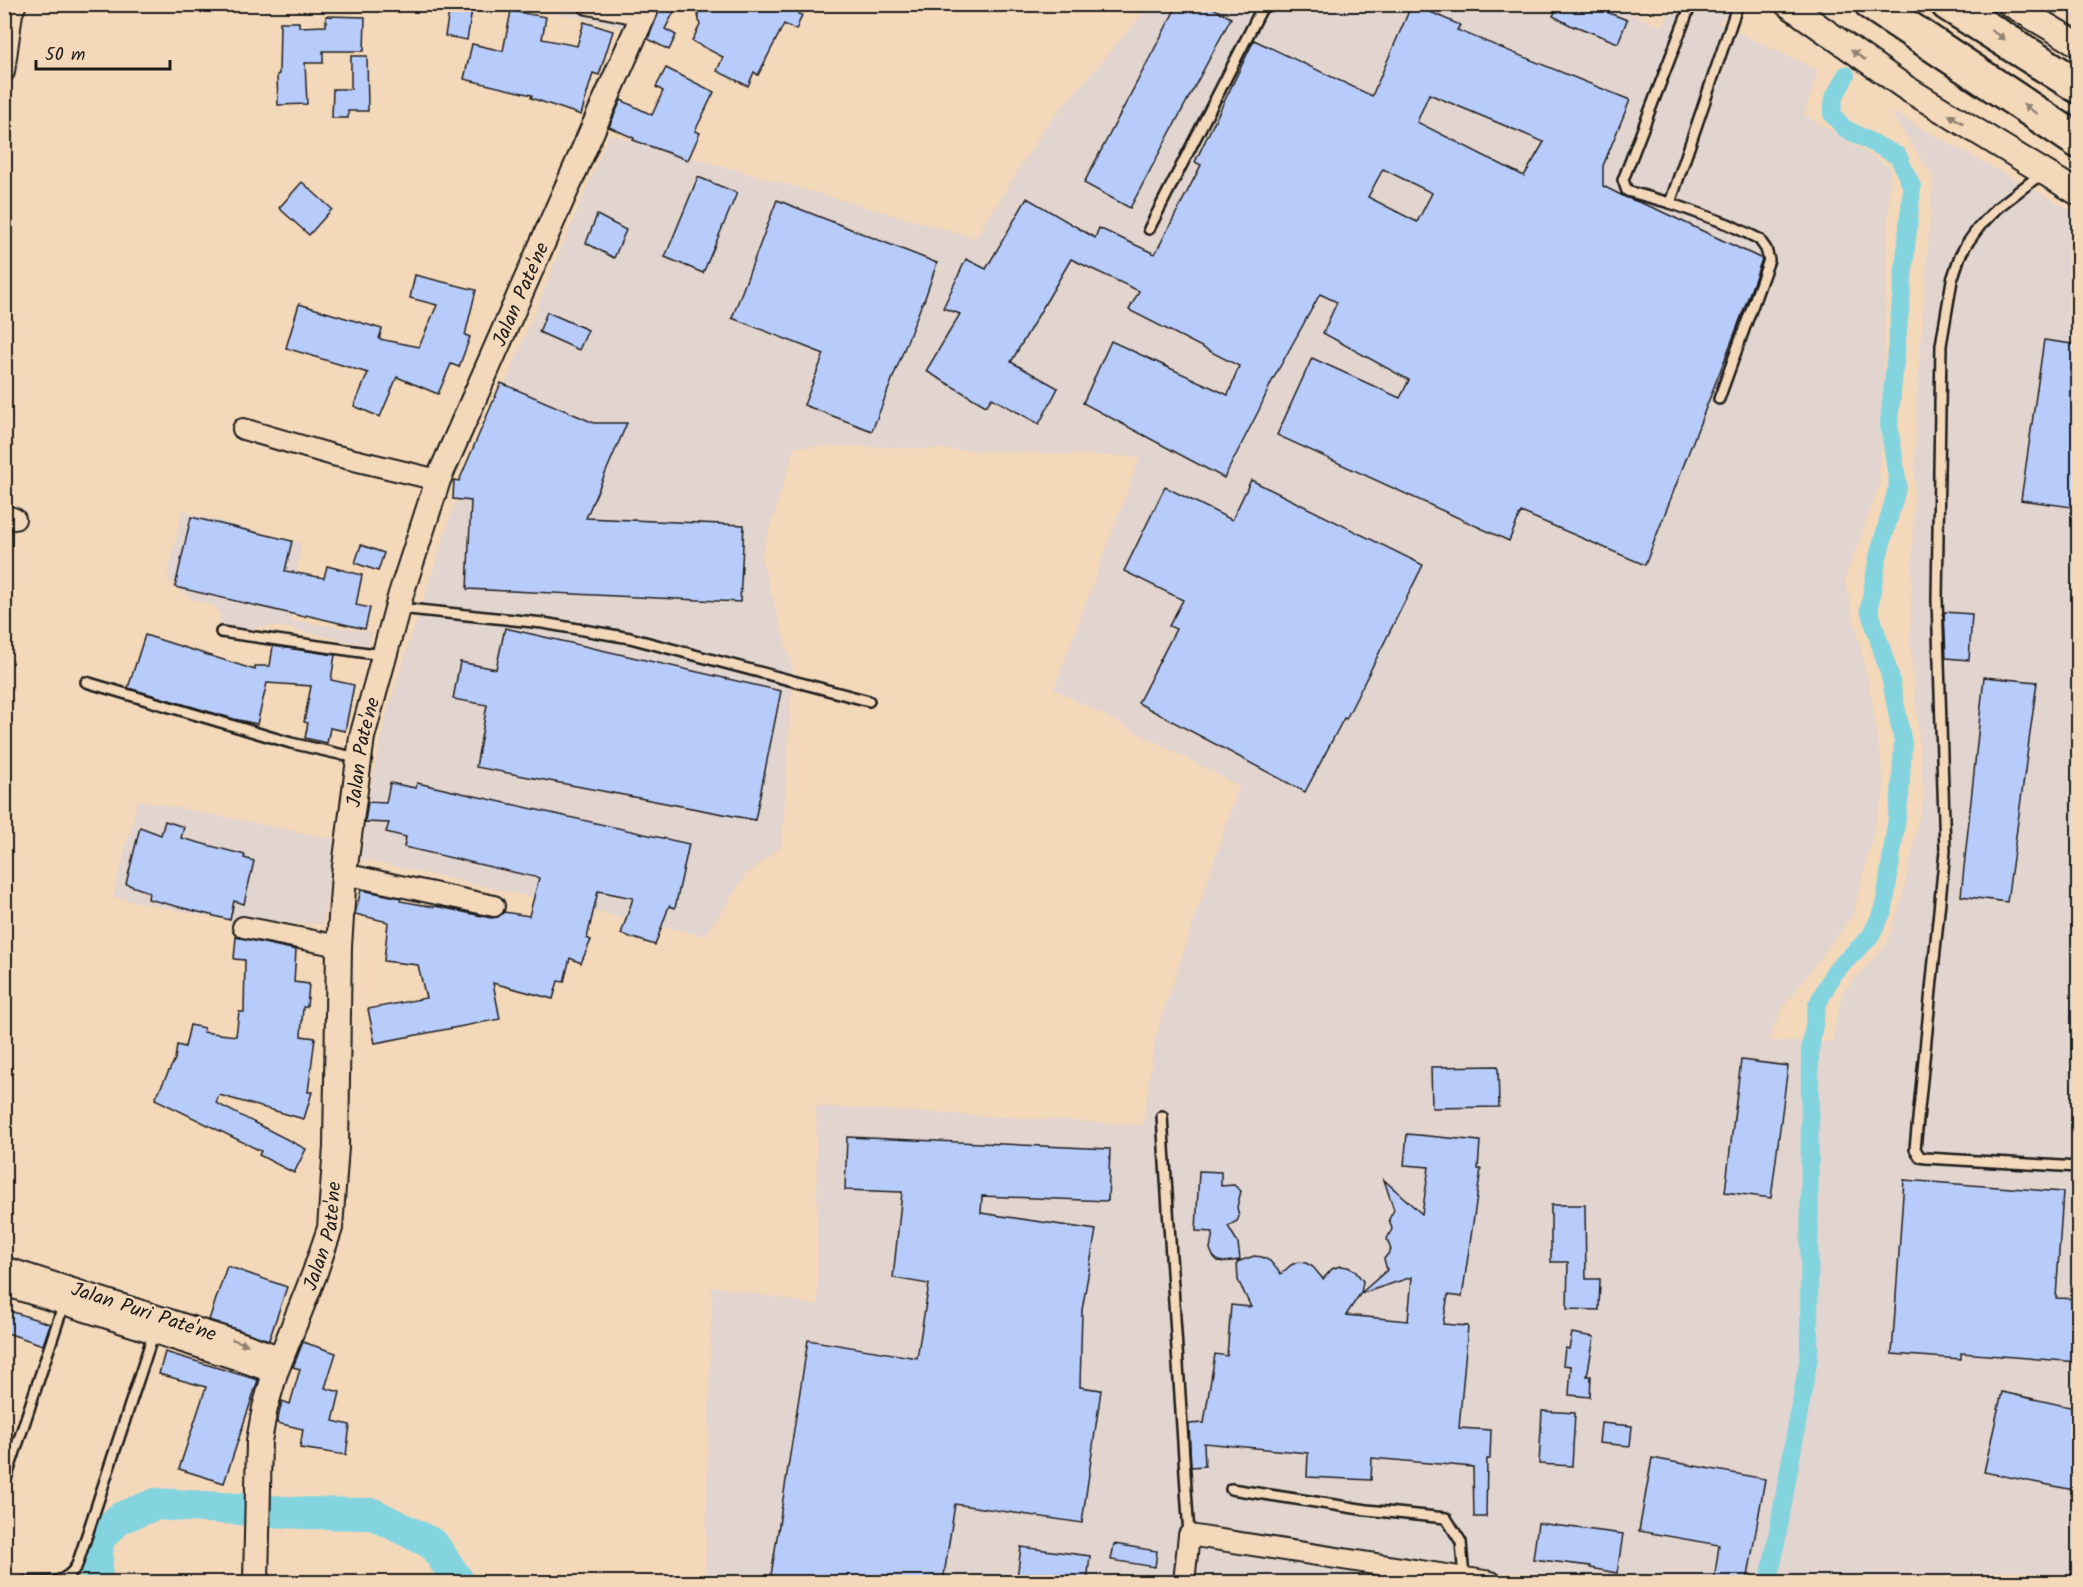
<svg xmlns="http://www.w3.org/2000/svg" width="2083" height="1587" viewBox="0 0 2083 1587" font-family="Kalam,sans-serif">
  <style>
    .built { fill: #e2d4ce }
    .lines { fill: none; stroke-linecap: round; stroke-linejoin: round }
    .canal { stroke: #84d4e0; stroke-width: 18 }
    .river { stroke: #84d4e0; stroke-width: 32 }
    .building { fill: #b8ccfc; stroke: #1c1c1c; stroke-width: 1.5; fill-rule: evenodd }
    .service-casing { stroke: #1c1c1c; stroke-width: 14 }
    .minor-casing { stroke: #1c1c1c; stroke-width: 24 }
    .tertiary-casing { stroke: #1c1c1c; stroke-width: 28 }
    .motorway-casing { stroke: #1c1c1c; stroke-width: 38 }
    .service { stroke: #f4d8ba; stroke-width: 9 }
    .minor { stroke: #f4d8ba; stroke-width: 20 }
    .tertiary { stroke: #f4d8ba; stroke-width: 24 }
    .motorway { stroke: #f4d8ba; stroke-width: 33 }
    .oneway { fill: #938373 }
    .labels { text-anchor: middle; stroke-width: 4.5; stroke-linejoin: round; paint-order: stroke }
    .street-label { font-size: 20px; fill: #1c1c1c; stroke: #f4d8ba }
  </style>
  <rect width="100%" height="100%" fill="#f4d8ba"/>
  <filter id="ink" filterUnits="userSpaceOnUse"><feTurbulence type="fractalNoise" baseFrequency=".0167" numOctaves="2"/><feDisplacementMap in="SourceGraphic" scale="12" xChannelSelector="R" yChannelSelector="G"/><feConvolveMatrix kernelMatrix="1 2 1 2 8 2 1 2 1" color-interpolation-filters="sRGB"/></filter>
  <g filter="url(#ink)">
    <g class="built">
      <path d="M1474,4l13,7 2,-6 118,-1 55,22 13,-21h64l-21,18 100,47 -13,45 85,52 -10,316 -35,97 24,104 16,103 -32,128 -71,94 -13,32 63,1 10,-50 44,-47 16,-46 22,-105 -14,-151 7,-248 16,-217 -44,-68 189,104v1368h-1373l7,-296 106,19 -2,-199 327,19 12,-88 84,-251 -185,-97 86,-232 -287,-11 -58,1 -34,110 32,112 -11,177 -36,29 -41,61 -349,-78 30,-144 71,-218 5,-23 43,-90 104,-249 366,104 71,-112 104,-121z"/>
      <path d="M517,5h119l-12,23z"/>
      <path d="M2048,5h30v16z"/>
      <path d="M182,511l119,32 -11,77 83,12 -4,14 -91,-20 -54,5 -7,-24 -26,-8 -24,-20z"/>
      <path d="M138,800l196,39 -11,85 -83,-1 -127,-26z"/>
    </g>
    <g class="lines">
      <path class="canal" d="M1769,1582l40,-225 1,-306 7,-46 17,-33 36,-35 14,-28 16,-113 3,-53 -13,-67 -21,-67 9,-52 20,-72 -9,-61 23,-237 -14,-31 -54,-28 -12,-14 2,-16 12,-23"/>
      <path class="river" d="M96,1582l2,-43 22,-21 36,-14 147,9 70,1 60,30 26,38"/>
    </g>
    <g class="building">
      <path d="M662,4h16l-13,25 11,6 -7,15 -21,-11z"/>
      <path d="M696,4h107l-5,10 4,1 -6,15 -12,-6 -26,51 -4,-3 -6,14 -31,-15 6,-14 -31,-16 8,-16z"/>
      <path d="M1178,4h28l25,14 -101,190 -46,-25z"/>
      <path d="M1412,4l48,21 -3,5 173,70 -27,66v20l22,11 29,11 108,51 -24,66 -93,240 -124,-53 -12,29 -232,-106 35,-77 88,40 9,-18 -86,-47 14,-31 -17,-8 -49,89 -12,27 -35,68 -141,-75 28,-62 117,54 11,-29 -110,-56 10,-19 -68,-32 -60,103 47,26 -19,36 -47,-26 -6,8 -60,-35 34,-57 -17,-6 23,-49 20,10 41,-71 68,40 4,-10 56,26 46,-89 -6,-3 59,-122 118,56zM1429,94l115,48 -20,34 -107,-54zM1383,169l49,24 -15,29 -49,-25z"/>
      <path d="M1559,4h27l41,16 -9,23 -43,-17 -1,1 -21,-11z"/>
      <path d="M450,6l22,4 -5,30 -22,-4z"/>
      <path d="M511,11l35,6 -4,22 35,7 7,-24 29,9 -14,44 -6,-2 -12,42 -50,-17 1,-3 -68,-16 8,-35 31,7z"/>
      <path d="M326,16l39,1 -1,34h-41v12h-18l2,41 -29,1 -1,-30 2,-1 1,-52h19v5l27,-1z"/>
      <path d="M351,56h16l1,55h-20v7h-16l1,-29h18z"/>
      <path d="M666,68l48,24 -19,39 5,2 -12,27 -55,-20 1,-2 -25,-11 12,-27 31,15 11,-24 -7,-4z"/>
      <path d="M698,177l39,16 -34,80 -38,-16z"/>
      <path d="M302,182l30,27 -23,26 -30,-27z"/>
      <path d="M777,200l160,63 -13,38h-1l-51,130 -68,-26 20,-51 -92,-36z"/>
      <path d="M597,215l29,15 -12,28 -28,-15z"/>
      <path d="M415,275l61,15 -11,45 5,2 -11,30 -8,-3 -13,30 -41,-17 -17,40 -26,-11 14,-33 -82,-25 13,-44 83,25 -3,10 40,8 18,-42 -27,-7z"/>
      <path d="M547,312l41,18 -9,20 -40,-18z"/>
      <path d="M2044,340l35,5v163l-58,-8z"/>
      <path d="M501,383l93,40h33l-41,95 158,7 -4,77 -273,-13 4,-88 -18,-2 1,-19 5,1z"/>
      <path d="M1251,480l172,85 -77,154 -2,-1 -39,74 -167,-89 38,-74 -7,-3 14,-26 -59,-29 41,-84 67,33z"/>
      <path d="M191,517l101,24 -7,30 39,7 3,-12 35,9 -6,30 14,3 -5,21 -59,-14 -1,2 -130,-30z"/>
      <path d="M361,545l23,8 -6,18 -23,-8z"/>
      <path d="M1944,612l28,2 -3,46 -23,-2z"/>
      <path d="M505,628l276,63 -26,129 -279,-53 11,-62 -34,-6 7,-37 36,7z"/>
      <path d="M145,635l110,35v-4h15l3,-20 62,9 -4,25 23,5 -9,46 -15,-3 -3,15 -22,-5 3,-15 -4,-1 7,-36 -44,-3 -10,41 -23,-5 -106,-31z"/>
      <path d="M1984,677l53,5 -30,220 -46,-6z"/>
      <path d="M390,783l26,5 1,-5 272,61 -14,64 -6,-2 -14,39 -34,-11 12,-36 -35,-7 -11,47 4,2 -10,23 -11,-5 -6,24 -6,-1 -5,18 -60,-16 7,36 -125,24 -7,-34 58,-11 -8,-33 -34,-4 4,-39 -33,-8 6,-24 40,8 -1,3 34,6 1,-1 56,12 7,-1 6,-5 25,4 10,-38 -135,-31 2,-10 -20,-5 3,-9 -24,-1 3,-20 18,1z"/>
      <path d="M165,821l19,6 -3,11 64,17 -1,3 10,3 -10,43 -10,-3 -4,19 -82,-21 1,-7 -23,-8 14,-57 21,8z"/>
      <path d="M236,937l60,13 -2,32 15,2 -2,23h-4l-2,29 14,2 -7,54h4l-8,27 -85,-24 -3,8 90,46 -12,24 -35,-18 2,-4 -106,-52 20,-40 2,-14 8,2 5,-22 14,3 -1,4 33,4 3,-24h5l1,-52 -11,-1z"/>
      <path d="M1741,1060l47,6 -17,132 -46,-6z"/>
      <path d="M1498,1066l1,41 -67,1 -1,-41z"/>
      <path d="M1407,1134l73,7 -2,28h3l-19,128 -14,-2 -5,29 25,2 -9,102 32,2 -1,29h-3l-1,58h-12l-1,-50 -101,-9 -1,22 -64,-3 1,-24 -104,-10 1,23 -14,1 -2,-43 15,-1 11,-69 12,2 4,-51 20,2 -13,-27 -1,-18 17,-6 8,1 8,4 11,13 10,-9 7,-3 8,1 7,4 10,12 9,-10 8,-3 8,1 7,4 8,10 -2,12 26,-23 -3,-11 7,-9 -4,-11 5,-10 -3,-10 5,-9 -10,-30 38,34 7,-47 -25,-2zM1412,1277l-4,44 -62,-6 14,-21z"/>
      <path d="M847,1137l263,12 -2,52 -126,-5 -1,17 115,17 -14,80 -2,77 21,3 -19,133 -127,-19 -12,78h-173l38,-242 109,18 12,-74 -36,-6 9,-86 -57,-2z"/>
      <path d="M1199,1171l22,1v14l13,-1 7,6 -4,16 2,10 -2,4 -9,5 10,17 2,17 -16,2 -6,-1 -5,-5 -3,-7 3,-17 -17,-1z"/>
      <path d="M1904,1180l159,12 -7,106 23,1v63l-118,-9v6l-69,-5z"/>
      <path d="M1551,1205h34l1,74h14l-1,31 -32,-1 1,-47h-17z"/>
      <path d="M227,1266l60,21 -18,53 -60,-20z"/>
      <path d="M4,1309l46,15 -7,21 -39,-13z"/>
      <path d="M1572,1333l22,4 -7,39h4l-1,21 -21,-2 2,-29 -8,-1 2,-17 4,1z"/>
      <path d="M303,1342l33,11 -11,35 15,4 -7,29 17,4 -4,30 -46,-7 3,-19 -26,-6 5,-22 8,3 10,-35 -7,-2z"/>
      <path d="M165,1352l93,28 -34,103 -45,-14 27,-82 -47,-13z"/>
      <path d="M2002,1392l77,17v82l-95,-19z"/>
      <path d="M1542,1411l33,2 -3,53 -33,-2z"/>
      <path d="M1601,1423l31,3 -2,20 -31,-3z"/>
      <path d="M1652,1458l113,21 -18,103h-33l5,-37 -80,-14z"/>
      <path d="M1538,1523l85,11 -6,39 -27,-5v-2l-57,-7z"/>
      <path d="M1114,1544l43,7 -2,16 -44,-7z"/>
      <path d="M1021,1547l69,9 -3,26h-36l-34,-4z"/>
    </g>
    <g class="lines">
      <defs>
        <g id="service">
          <path d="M1691,4l-68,176 4,11 43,12 58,21 31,15 7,10 3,11 -50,139"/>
          <path d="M2041,174l-44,34 -18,19 -13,18 -6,11 -8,24 -11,65 -4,254 8,252 -30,298 5,8 6,1 152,9"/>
          <path d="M1670,203l68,-199"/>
          <path d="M1149,229l115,-225"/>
          <path d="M399,608l144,15 87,15 239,63"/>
          <path d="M221,632l161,23"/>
          <path d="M86,682l205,61 66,15"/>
          <path d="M1162,1116l27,419"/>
          <path d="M4,1485l60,-182"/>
          <path d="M1231,1489l136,21 79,8 15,24 3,36"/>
          <path d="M25,1582c21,0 40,4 52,-17l77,-233"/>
        </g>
        <g id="minor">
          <path d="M588,4l55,11"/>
          <path d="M4,72l8,-59 4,-9"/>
          <path d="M243,429l90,26 105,25"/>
          <path d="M4,515l11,4"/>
          <path d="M344,874l150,32"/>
          <path d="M243,927l96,19"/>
          <path d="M4,1267l238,76 40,14"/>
          <path d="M4,1285l232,74 39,14"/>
          <path d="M1184,1582l5,-47 302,47"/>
        </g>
        <g id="tertiary">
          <path d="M1787,4l119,84 172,105"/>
          <path d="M2010,4l68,40"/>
          <path id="s1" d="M256,1582l3,-141 6,-33 10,-35 39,-98 16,-47 6,-81 3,-201 5,-72 18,-137 39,-143 37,-114 210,-476"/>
        </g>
        <g id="motorway">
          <path d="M1872,4l206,137"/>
          <path d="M1948,4l130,82"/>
        </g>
      </defs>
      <use href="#service" class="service-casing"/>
      <use href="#minor" class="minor-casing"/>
      <use href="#tertiary" class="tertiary-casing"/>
      <use href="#motorway" class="motorway-casing"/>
      <use href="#service" class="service"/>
      <use href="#minor" class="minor"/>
      <use href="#tertiary" class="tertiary"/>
      <use href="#motorway" class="motorway"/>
    </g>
    <defs><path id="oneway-solid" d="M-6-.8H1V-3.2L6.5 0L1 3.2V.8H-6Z" transform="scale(1.5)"/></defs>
    <g class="oneway">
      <use href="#oneway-solid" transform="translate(1998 35) rotate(33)"/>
      <use href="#oneway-solid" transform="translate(1858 55) rotate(-145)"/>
      <use href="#oneway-solid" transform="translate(2030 109) rotate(-146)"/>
      <use href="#oneway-solid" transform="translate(1956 119) rotate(-149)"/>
      <use href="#oneway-solid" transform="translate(240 1342) rotate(19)"/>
    </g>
  </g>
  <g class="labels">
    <g class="street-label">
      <text dy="7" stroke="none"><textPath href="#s1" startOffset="1330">Jalan Pate'ne</textPath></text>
      <text dy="7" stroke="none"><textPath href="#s1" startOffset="844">Jalan Pate'ne</textPath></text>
      <text dy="7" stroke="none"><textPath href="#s1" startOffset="357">Jalan Pate'ne</textPath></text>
      <text transform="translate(144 1311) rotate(18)" y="7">Jalan Puri Pate'ne</text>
    </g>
  </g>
  <rect width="2083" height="1587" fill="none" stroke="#f4d8ba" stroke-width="24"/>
  <rect x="12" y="12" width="2059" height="1563" fill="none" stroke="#1c1c1c" stroke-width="2" filter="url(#ink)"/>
  <path d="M36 60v9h134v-9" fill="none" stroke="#1c1c1c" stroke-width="3"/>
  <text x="45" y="60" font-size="18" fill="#1c1c1c" stroke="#f4d8ba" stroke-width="4.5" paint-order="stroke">50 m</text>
</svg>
